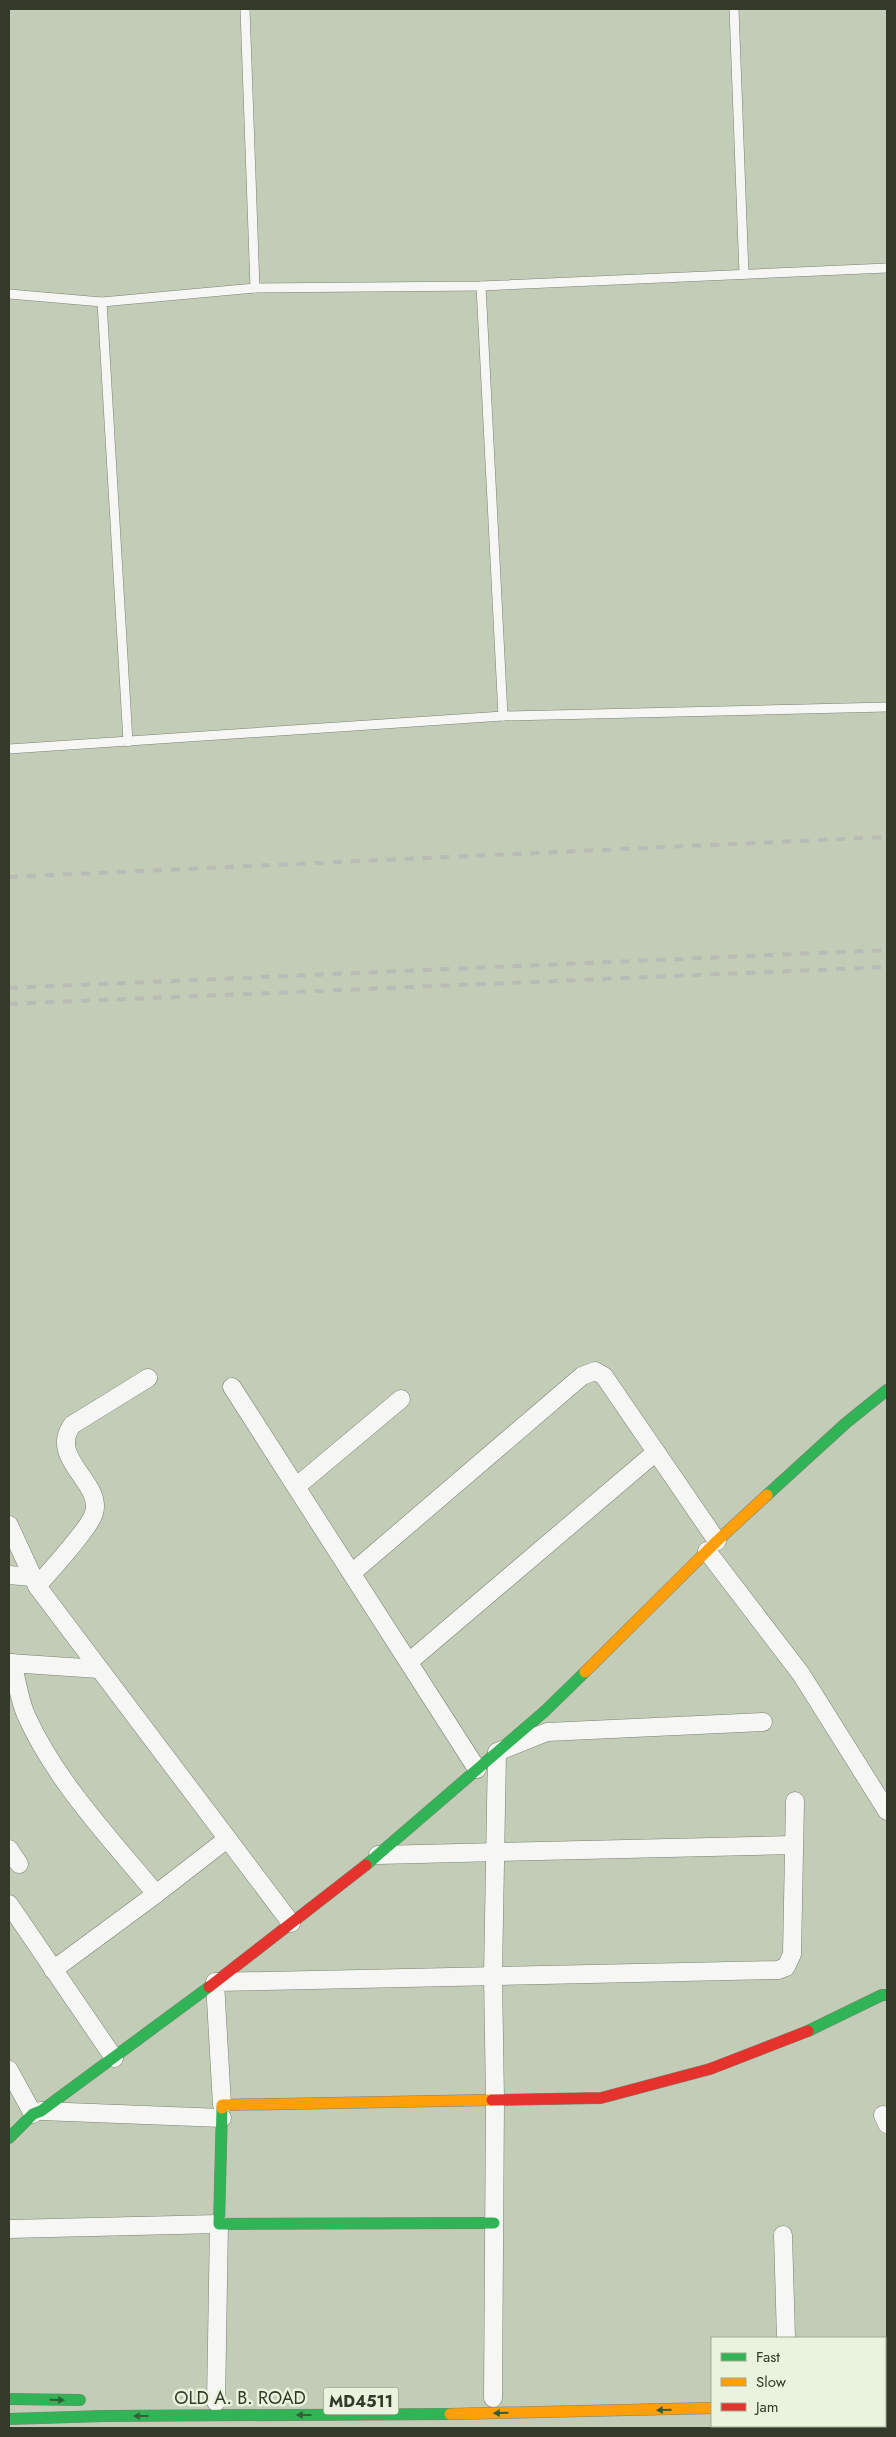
<svg xmlns="http://www.w3.org/2000/svg" width="896" height="2437" viewBox="0 0 896 2437" font-family="Jost,sans-serif">
  <style>
    .lines { fill: none; stroke-linecap: round; stroke-linejoin: round }
    .lane-casing { stroke: #7a8171; stroke-width: 10 }
    .street-casing { stroke: #7a8171; stroke-width: 19 }
    .fast-casing { stroke: #7a8171; stroke-width: 12 }
    .slow-casing { stroke: #7a8171; stroke-width: 12 }
    .jam-casing { stroke: #7a8171; stroke-width: 12 }
    .lane { stroke: #f6f7f4; stroke-width: 9 }
    .street { stroke: #f6f7f4; stroke-width: 18 }
    .fast { stroke: #30b455; stroke-width: 11 }
    .slow { stroke: #ff9f0a; stroke-width: 11 }
    .jam { stroke: #e5322d; stroke-width: 11 }
    .rail { stroke: #b9bbb6; stroke-width: 4; stroke-dasharray: 9 9; stroke-linecap: butt }
    .oneway { fill: #325f37 }
    .labels { text-anchor: middle; stroke-width: 5; stroke-linejoin: round; paint-order: stroke }
    .shield { fill: #e9f3dd; stroke: #6a7260; stroke-width: 1 }
    .shield-label { font-size: 16px; font-weight: bold; fill: #333a2a }
    .street-label { font-size: 18px; fill: #333a2a; stroke: #e9f3dd }
  </style>
  <rect width="100%" height="100%" fill="#c2ccb6"/>
  <g class="lines">
    <defs>
      <g id="lane">
        <path d="M245,9l10,279"/>
        <path d="M734,9l10,265"/>
        <path d="M481,286l22,430"/>
        <path d="M9,294l93,8 153,-14 226,-2 406,-18"/>
        <path d="M102,302l26,440"/>
        <path d="M9,749l494,-33 384,-9"/>
      </g>
      <g id="street">
        <path d="M232,1387l245,382"/>
        <path d="M297,1486l104,-87"/>
        <path d="M9,1525l28,61 254,337"/>
        <path d="M707,1551l94,123 86,137"/>
        <path d="M353,1572l229,-196 13,-5 9,5 113,165"/>
        <path d="M9,1575l23,2"/>
        <path d="M37,1586c12,-14 53,-58 57,-73 9,-31 -46,-54 -22,-88l76,-47"/>
        <path d="M410,1661l246,-209"/>
        <path d="M9,1663l90,6"/>
        <path d="M12,1663c5,17 7,36 14,52 30,67 84,123 130,179"/>
        <path d="M9,1849l10,15"/>
        <path d="M378,1855l415,-10"/>
        <path d="M9,1904l105,154"/>
        <path d="M53,1970l103,-76 71,-55"/>
        <path d="M9,2070l24,44"/>
        <path d="M222,2105l-7,-123 563,-12 8,-3 6,-13 3,-153"/>
        <path d="M41,2111l181,7"/>
        <path d="M883,2115l4,9"/>
        <path d="M9,2229l210,-5 -3,178"/>
        <path d="M783,2235l3,103"/>
        <path d="M493,2398l2,-298 -2,-125 4,-223 50,-20 216,-10"/>
      </g>
      <g id="fast">
        <path d="M767,1495l79,-72 41,-33"/>
        <path d="M366,1865l179,-154 40,-39"/>
        <path d="M808,2031l74,-36h5"/>
        <path d="M222,2108l-3,116 275,-1"/>
        <path d="M9,2138l24,-24 8,-3 168,-124"/>
        <path d="M9,2399l71,1"/>
        <path d="M9,2419l95,-3 346,-2"/>
        <path d="M722,2428l1,-2"/>
      </g>
      <g id="slow">
        <path d="M585,1672l132,-131 50,-46"/>
        <path d="M222,2108v-3l270,-5"/>
        <path d="M885,2392h2"/>
        <path d="M450,2414l262,-6"/>
      </g>
      <g id="jam">
        <path d="M209,1987l157,-122"/>
        <path d="M492,2100l109,-2 109,-29 98,-38"/>
      </g>
    </defs>
    <use href="#lane" class="lane-casing"/>
    <use href="#street" class="street-casing"/>
    <use href="#fast" class="fast-casing"/>
    <use href="#slow" class="slow-casing"/>
    <use href="#jam" class="jam-casing"/>
    <use href="#lane" class="lane"/>
    <use href="#street" class="street"/>
    <use href="#fast" class="fast"/>
    <use href="#slow" class="slow"/>
    <use href="#jam" class="jam"/>
    <g class="rail">
      <path d="M9,877l878,-40"/>
      <path d="M9,988l878,-38"/>
      <path d="M9,1004l878,-37"/>
    </g>
  </g>
  <defs><path id="oneway-solid" d="M-6-.8H1V-3.2L6.5 0L1 3.2V.8H-6Z" transform="scale(1.25)"/></defs>
  <g class="oneway">
    <use href="#oneway-solid" transform="translate(57 2400) rotate(1)"/>
    <use href="#oneway-solid" transform="translate(664 2410) rotate(178)"/>
    <use href="#oneway-solid" transform="translate(501 2413) rotate(179)"/>
    <use href="#oneway-solid" transform="translate(304 2415) rotate(180)"/>
    <use href="#oneway-solid" transform="translate(141 2416) rotate(180)"/>
  </g>
  <g class="labels">
    <rect class="shield" x="323.5" y="2387.5" width="75" height="27" rx="4"/>
    <g class="shield-label">
      <text x="361" y="2407">MD4511</text>
    </g>
    <g class="street-label">
      <text x="240" y="2404">OLD A. B. ROAD</text>
    </g>
  </g>
  <rect width="896" height="2437" fill="none" stroke="#333a2a" stroke-width="20"/>
  <rect x="711" y="2337" width="175" height="90" fill="#e9f3dd" stroke="#a0a995"/>
  <rect x="721" y="2353" width="25" height="8" fill="#30b455" stroke="#a0a995"/>
  <text x="756" y="2362" font-size="15" fill="#333a2a">Fast</text>
  <rect x="721" y="2378" width="25" height="8" fill="#ff9f0a" stroke="#a0a995"/>
  <text x="756" y="2387" font-size="15" fill="#333a2a">Slow</text>
  <rect x="721" y="2403" width="25" height="8" fill="#e5322d" stroke="#a0a995"/>
  <text x="756" y="2412" font-size="15" fill="#333a2a">Jam</text>
</svg>
